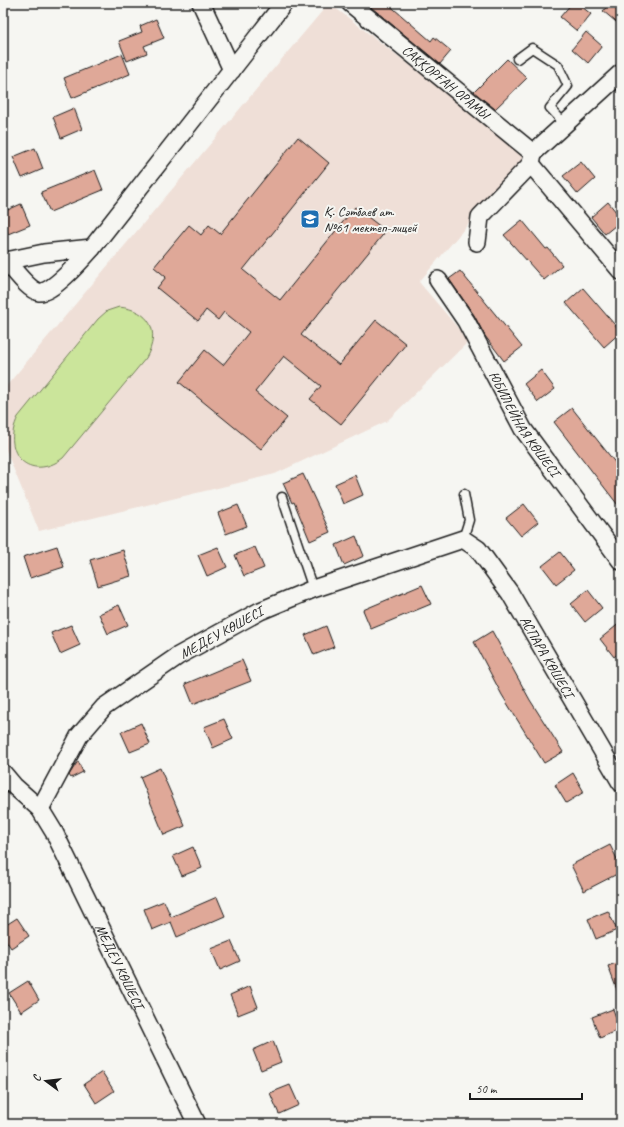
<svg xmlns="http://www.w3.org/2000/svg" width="624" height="1127" viewBox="0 0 624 1127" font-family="Caveat,sans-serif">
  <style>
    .built { fill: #efdfd7 }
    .green { fill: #cbe59b; stroke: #74805c }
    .building { fill: #dfa898; stroke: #1c1c1c }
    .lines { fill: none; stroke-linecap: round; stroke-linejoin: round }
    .lane-casing { stroke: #1c1c1c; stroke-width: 11 }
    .street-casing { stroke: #1c1c1c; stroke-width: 20 }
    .lane { stroke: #f6f6f2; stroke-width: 8 }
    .street { stroke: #f6f6f2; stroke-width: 17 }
    .labels { text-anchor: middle; stroke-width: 4; stroke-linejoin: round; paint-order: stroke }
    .street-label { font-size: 14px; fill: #1c1c1c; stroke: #f6f6f2 }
    .poi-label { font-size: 14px; fill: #1c1c1c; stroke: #f6f6f2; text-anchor: start }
  </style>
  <rect width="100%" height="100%" fill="#f6f6f2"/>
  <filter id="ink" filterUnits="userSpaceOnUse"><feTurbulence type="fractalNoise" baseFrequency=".025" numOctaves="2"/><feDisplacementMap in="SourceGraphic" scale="8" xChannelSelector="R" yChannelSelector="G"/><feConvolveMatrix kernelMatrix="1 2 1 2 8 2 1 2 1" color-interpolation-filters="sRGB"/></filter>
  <g filter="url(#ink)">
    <path class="built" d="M329,3l198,152 -108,127 50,59 -82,80 -112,53 -236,57 -36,-88v-53z"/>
    <path class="green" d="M119,307c31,3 42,24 27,51l-83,100c-33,25 -63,-5 -45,-41l80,-98 9,-8z"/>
    <g class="building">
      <path d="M366,3h21l44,38 3,-4 17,14 -11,13z"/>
      <path d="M572,3h5l14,11 -14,17 -17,-14z"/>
      <path d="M610,3h11v23l-18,-15z"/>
      <path d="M156,19l8,19 -20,8 3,7 -20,8 -8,-20 23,-9 -2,-6z"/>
      <path d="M586,32l16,14 -14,17 -16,-14z"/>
      <path d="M122,54l8,20 -58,24 -8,-20z"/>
      <path d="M507,59l20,19 -32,31 -21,-17z"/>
      <path d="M74,108l8,21 -21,9 -8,-21z"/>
      <path d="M298,137l31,26 -86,107 37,30 75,-93 31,24 -85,104 38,30 37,-45 30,24 -65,80 -31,-25 11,-13 -37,-30 -29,36 32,26 -26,31 -82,-67 26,-32 18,15 26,-33 -25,-20 -6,8 -12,-10 -8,11 -41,-33 9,-11 -12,-10 35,-42 12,10 8,-10 11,9z"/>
      <path d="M35,148l8,21 -21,9 -9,-21z"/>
      <path d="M581,162l14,17 -17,15 -15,-18z"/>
      <path d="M95,170l8,20 -53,22 -9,-20z"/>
      <path d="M608,202l13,16v3l-16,13 -14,-17z"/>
      <path d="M21,204l9,21 -22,9 -5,-13v-9z"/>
      <path d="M522,220l24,29 2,-1 14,17 -18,15 -40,-45z"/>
      <path d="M460,271l62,76 -18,14 -19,-25 -11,-21 -25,-36z"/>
      <path d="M583,288l38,44 -17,15 -38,-44z"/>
      <path d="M541,370l14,19 -17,13 -14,-18z"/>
      <path d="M572,408l49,62v39l-67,-87z"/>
      <path d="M303,474l27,58 -20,9 -16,-39 -2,1 -9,-20z"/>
      <path d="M355,475l8,20 -20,9 -8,-20z"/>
      <path d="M524,504l14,18 -17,14 -15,-18z"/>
      <path d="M238,505l9,21 -21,8 -8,-21z"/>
      <path d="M356,536l8,20 -20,9 -8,-20z"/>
      <path d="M57,546l7,21 -34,11 -7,-21z"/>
      <path d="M218,547l9,20 -20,9 -9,-21z"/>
      <path d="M255,547l9,21 -20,8 -9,-21z"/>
      <path d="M123,550l8,26 -33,10 -8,-26z"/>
      <path d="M560,552l14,18 -18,14 -14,-18z"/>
      <path d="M422,585l9,19 -60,25 -8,-19z"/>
      <path d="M588,590l14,18 -17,14 -14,-18z"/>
      <path d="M119,605l9,20 -20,9 -9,-20z"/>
      <path d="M621,622v29l-7,6 -14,-18z"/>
      <path d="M71,625l9,20 -20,9 -9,-21z"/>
      <path d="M326,626l8,21 -20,8 -9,-20z"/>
      <path d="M492,631l38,69 33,52 -19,11 -42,-68 -28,-53z"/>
      <path d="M242,660l9,21 -58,23 -8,-20z"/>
      <path d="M224,719l9,20 -20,9 -9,-21z"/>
      <path d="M141,723l9,21 -20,8 -9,-20z"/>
      <path d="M78,761l5,11 -12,6 -2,-3z"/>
      <path d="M160,768l25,58 -21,9 -24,-58z"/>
      <path d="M573,773l11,19 -18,11 -11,-18z"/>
      <path d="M610,845l11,22v5l-37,19 -13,-26z"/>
      <path d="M193,847l9,21 -20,8 -9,-20z"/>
      <path d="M217,897l8,19 -48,21 -6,-15 -19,8 -8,-21 20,-8 7,16z"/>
      <path d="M608,911l9,19 -21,9 -8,-20z"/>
      <path d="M17,918l12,18 -18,12 -8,-12v-9z"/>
      <path d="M231,941l9,20 -20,9 -9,-21z"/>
      <path d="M621,961v37h-1l-12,-32z"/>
      <path d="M28,981l11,19 -18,12 -12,-19z"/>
      <path d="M250,986l8,21 -20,8 -8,-20z"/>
      <path d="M613,1009l7,20 -20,9 -8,-21z"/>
      <path d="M273,1041l8,21 -20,8 -8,-20z"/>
      <path d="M102,1072l12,19 -18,12 -12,-19z"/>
      <path d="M290,1085l9,20 -20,9 -9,-21z"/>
    </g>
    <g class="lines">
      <defs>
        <g id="lane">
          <path d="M517,59l15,-11 26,17 10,21 -18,22 15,16"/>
          <path d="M282,497l31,92"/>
          <path d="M463,539l6,-19 -5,-26"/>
        </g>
        <g id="street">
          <path d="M201,3l31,67"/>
          <path id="s1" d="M350,3l183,150 -2,11"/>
          <path d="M533,153l88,-80"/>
          <path d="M531,164l90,107"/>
          <path d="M477,242l3,-25 51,-53"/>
          <path d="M92,248l192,-245"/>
          <path d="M92,248c-8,9 -41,47 -53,44 -11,-2 -25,-23 -33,-31l38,-8z"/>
          <path id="s2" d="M438,280l28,41 57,108 98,132"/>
          <path id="s3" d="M3,773l11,13 26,23 14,23 143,292"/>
          <path id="s4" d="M40,809l39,-73 25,-29 74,-51 82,-45 53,-22 150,-50 15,10 32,44 111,190"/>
        </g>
      </defs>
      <use href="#lane" class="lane-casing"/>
      <use href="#street" class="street-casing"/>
      <use href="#lane" class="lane"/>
      <use href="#street" class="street"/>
    </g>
  </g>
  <defs>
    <symbol id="school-square" viewBox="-11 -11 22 22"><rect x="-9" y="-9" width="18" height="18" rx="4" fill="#1f6fb2" stroke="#f6f6f2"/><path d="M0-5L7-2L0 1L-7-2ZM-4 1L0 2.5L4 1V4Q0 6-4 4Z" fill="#fff"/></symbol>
  </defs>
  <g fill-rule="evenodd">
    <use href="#school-square" x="299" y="208" width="22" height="22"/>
  </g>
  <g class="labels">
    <g class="street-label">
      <text dy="5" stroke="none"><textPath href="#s1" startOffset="124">САҚҚОРҒАН ОРАМЫ</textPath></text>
      <text dy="5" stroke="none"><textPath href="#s2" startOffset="168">ЮБИЛЕЙНАЯ КӨШЕСІ</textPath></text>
      <text dy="5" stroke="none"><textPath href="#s4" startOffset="260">МЕДЕУ КӨШЕСІ</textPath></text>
      <text dy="5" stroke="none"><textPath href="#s4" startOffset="666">АСПАРА КӨШЕСІ</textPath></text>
      <text dy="5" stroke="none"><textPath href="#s3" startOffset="228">МЕДЕУ КӨШЕСІ</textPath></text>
    </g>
    <g class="poi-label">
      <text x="324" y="216">Қ. Сәтбаев ат.<tspan x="324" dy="16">№61 мектеп-лицей</tspan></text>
    </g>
  </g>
  <rect width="624" height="1127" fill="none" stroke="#f6f6f2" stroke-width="16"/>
  <rect x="8" y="8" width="608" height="1111" fill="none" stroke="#1c1c1c" stroke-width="1.5" filter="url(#ink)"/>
  <g transform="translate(46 1081) rotate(285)" stroke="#f6f6f2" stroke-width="3" paint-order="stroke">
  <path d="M0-3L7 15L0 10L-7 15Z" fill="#1c1c1c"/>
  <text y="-6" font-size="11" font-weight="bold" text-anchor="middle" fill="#1c1c1c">С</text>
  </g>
  <path d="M470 1093v6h112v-6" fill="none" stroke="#1c1c1c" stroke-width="2"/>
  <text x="476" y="1093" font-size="12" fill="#1c1c1c" stroke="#f6f6f2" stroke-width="3" paint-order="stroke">50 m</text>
</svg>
